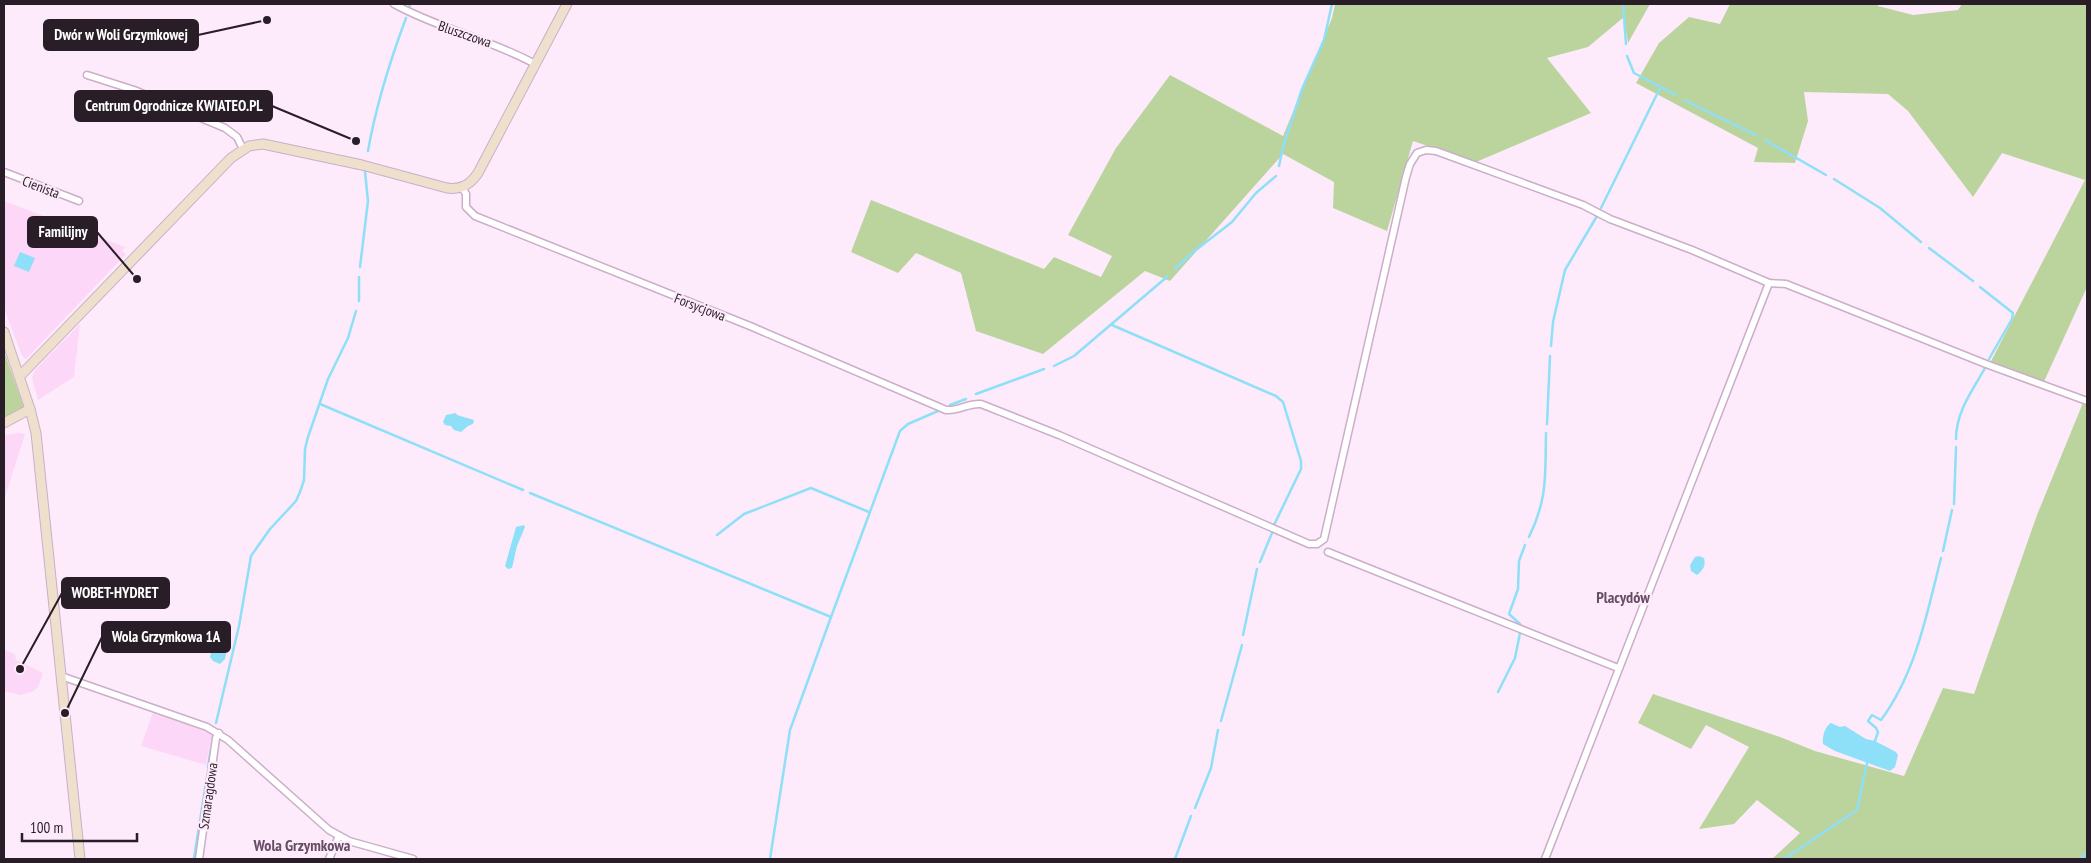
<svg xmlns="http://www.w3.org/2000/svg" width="2091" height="863" viewBox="0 0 2091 863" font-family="'PT Sans Narrow',sans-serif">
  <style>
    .built { fill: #fcd7f8 }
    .green { fill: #bbd49e }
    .water { fill: #8edff8 }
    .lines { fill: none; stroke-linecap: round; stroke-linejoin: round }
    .stream { stroke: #8edff8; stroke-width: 2.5 }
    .street-casing { stroke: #cbaec8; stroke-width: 9 }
    .secondary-casing { stroke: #cbaec8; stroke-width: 11 }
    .street { stroke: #fff; stroke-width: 6 }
    .secondary { stroke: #eee0cd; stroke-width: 9 }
    .labels { text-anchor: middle; stroke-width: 4.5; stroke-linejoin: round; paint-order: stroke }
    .street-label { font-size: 14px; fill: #291e28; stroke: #fdebfb }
    .quarter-label { font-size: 16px; font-weight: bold; fill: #664d64; stroke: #fdebfb }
    .leader { fill: none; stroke: #291e28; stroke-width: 2 }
    .callout-dot { fill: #291e28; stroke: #fdebfb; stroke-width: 2 }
    .callout { fill: #291e28; stroke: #291e28; stroke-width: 2 }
    .callout-label { font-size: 15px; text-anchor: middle; font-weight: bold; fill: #fff }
  </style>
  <rect width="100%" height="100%" fill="#fdebfb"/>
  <g class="built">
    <path d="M4,201l121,46 -3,4 4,3 -100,105 -4,-3 -18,-48z"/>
    <path d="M80,324l-6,53 -36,23 -6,-22 3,-8z"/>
    <path d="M20,433l5,1 -21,66v-65z"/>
    <path d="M4,650l11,4 1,6 27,13 -5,14 -4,4 -13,4 -17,-4z"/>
    <path d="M153,712l59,22 -6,31 -65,-19z"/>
  </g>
  <g class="green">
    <path d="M1335,4h315l-22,39 -4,-26 -36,30 -41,11 44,55 -115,49 -63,-21 -26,90 -54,-23 1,-26 -51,-28 -113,127 -25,-10 -102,83 -67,-23 -15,-58 -45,-20 -18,20 -47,-21 20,-52 173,69 10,-12 47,20 11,-21 -44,-21 48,-87 54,-73 113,61 49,-118z"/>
    <path d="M1730,4h148v2l35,9 45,-5 4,-6h125v283l-45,99 -54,-19 97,-187 -83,-27 -29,44 -65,-86 -20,-17 -84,-2 4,29 -13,42 -41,-1 4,-14 -122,-65 23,-40 30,-26 31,7z"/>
    <path d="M4,351l20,57 -20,11z"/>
    <path d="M2087,393v466h-315l28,-26 -43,-33 -23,24 -35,5 50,-82 -43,-22 -15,24 -53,-26 15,-29 127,43 35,14 89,25 39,-88 31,6 63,-179z"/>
  </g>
  <g class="water">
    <path d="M20,252l15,6 -6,14 -15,-6z"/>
    <path d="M456,413l1,2 17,5 -1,4 -5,2 -7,6 -7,-2 -3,-4 -6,-1 -2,-3 3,-7z"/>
    <path d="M524,525l1,2 -8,19 -5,22 -4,1 -3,-3 11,-39z"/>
    <path d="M1699,556l5,2c2,8 -1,12 -7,17l-6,-4 -1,-6 5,-8z"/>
    <path d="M216,647l11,2 -2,10 -5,5 -7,-3 -3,-4 2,-8z"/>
    <path d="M1831,723l9,4 5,-1 21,13 9,2 21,11 2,3 -3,12 -5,4 -55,-20 -12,-7c-1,-7 2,-18 8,-21z"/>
  </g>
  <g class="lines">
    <g class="stream">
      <path d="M1623,4l3,40"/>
      <path d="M409,8l1,-4"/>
      <path d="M1627,56l7,17 42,22"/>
      <path d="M1684,100l72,35"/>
      <path d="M1765,140l61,35"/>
      <path d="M368,151c8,-46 22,-90 38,-133"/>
      <path d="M1279,166l4,-19 19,-58 22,-49 8,-36"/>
      <path d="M1834,179l46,29 41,34"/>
      <path d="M1601,208l59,-120"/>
      <path d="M1929,248l44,33"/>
      <path d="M360,267l8,-66 -3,-29"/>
      <path d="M1175,269l17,-16 40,-31 24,-29 20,-17"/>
      <path d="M359,277v24"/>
      <path d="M1980,287l33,26 -1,6 -23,40"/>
      <path d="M1112,325l164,71 7,6 18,59v8l-27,56"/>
      <path d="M1551,346l2,-24 12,-52 32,-54"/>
      <path d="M1054,366l20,-10 94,-80"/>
      <path d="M976,394l68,-25"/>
      <path d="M320,404l203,86"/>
      <path d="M950,405l16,-6"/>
      <path d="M1547,424l3,-68"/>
      <path d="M1956,439c0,-27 16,-48 29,-71"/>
      <path d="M530,493l301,124 -41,113 -20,129"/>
      <path d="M1954,504l2,-57"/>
      <path d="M717,535l27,-21 67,-26 58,24"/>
      <path d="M1529,537c19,-39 16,-62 17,-104"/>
      <path d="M1943,551l9,-41"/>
      <path d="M1260,562l12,-29"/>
      <path d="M831,617l69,-186 8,-7 30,-13"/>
      <path d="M1520,624l-11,-10 9,-25 1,-28 6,-16"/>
      <path d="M1243,635l14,-66"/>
      <path d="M1498,692l17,-34 5,-25"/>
      <path d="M1221,721l21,-76"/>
      <path d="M216,723l23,-97 12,-70 19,-27 26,-28 4,-9 4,-12 1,-31 3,-12 20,-58 20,-41 8,-27"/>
      <path d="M1875,741l3,-9 -2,-4 -8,-7 4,-6 9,5c35,-47 46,-107 60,-162"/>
      <path d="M208,767l3,-18"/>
      <path d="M1195,808l16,-40 7,-38"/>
      <path d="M194,858l13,-81"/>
      <path d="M1175,859l16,-43"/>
      <path d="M1784,859l73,-49 10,-47"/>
      <path d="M2080,859l7,-6"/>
    </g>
    <defs>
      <g id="street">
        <path d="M394,4c45,25 96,35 141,60"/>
        <path d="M87,75l47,15 91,38 12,9 6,12"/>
        <path d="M4,172l75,29"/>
        <path d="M462,187l4,7v13l9,9 275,110 196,84c13,1 22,-7 35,-6l78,31 250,109h8l7,-5 82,-362 4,-13 7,-11 9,-3 10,1 147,54 27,14 82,31 77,33 17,1 200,80 101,37"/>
        <path d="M1328,552l290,116"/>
        <path d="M61,676l146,51 21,13 101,90 20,11 64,18"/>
        <path d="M199,859l17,-121 3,-5"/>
        <path d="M329,859l10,-23"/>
        <path d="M1545,859l224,-576"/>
      </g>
      <g id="secondary">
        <path d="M4,332l26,77 6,24 44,426"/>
        <path d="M20,376l211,-218 18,-12 14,-2 99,21 85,23c14,2 23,-3 31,-15l89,-169"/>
        <path d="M4,423l26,-14"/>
      </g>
    </defs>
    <use href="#street" class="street-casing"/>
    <use href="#secondary" class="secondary-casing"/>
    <use href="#street" class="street"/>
    <use href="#secondary" class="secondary"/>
  </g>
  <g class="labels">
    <g class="street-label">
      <text transform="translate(465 34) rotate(19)" y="5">Bluszczowa</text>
      <text transform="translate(41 187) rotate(21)" y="5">Cienista</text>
      <text transform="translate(700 307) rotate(21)" y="5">Forsycjowa</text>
      <text transform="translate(208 796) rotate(-82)" y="5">Szmaragdowa</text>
    </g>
    <g class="quarter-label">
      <text x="1623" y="603">Placydów</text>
      <text x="302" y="851">Wola Grzymkowa</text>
    </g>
  </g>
  <path class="leader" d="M267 20L198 35M356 141L272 106M137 279L97 232M20 669L62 593M65 713L102 637"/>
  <g class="callout-dot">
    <circle cx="267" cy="20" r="5"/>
    <circle cx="356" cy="141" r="5"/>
    <circle cx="137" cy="279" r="5"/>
    <circle cx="20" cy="669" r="5"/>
    <circle cx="65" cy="713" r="5"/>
  </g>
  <g class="callout">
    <rect x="44" y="20" width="154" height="30" rx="5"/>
    <rect x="75" y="91" width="197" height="30" rx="5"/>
    <rect x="28" y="217" width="69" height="30" rx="5"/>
    <rect x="62" y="578" width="107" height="30" rx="5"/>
    <rect x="102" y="622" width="128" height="30" rx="5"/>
  </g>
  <g class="callout-label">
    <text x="121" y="40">Dwór w Woli Grzymkowej</text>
    <text x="174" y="111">Centrum Ogrodnicze KWIATEO.PL</text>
    <text x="63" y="237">Familijny</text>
    <text x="115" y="598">WOBET-HYDRET</text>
    <text x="166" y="642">Wola Grzymkowa 1A</text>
  </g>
  <rect width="2091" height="863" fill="none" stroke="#291e28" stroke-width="10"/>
  <path d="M22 833v8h115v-8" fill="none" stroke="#291e28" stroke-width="2.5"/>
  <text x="30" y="833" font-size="15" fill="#291e28" stroke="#fdebfb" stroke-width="4" paint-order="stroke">100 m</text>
</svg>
